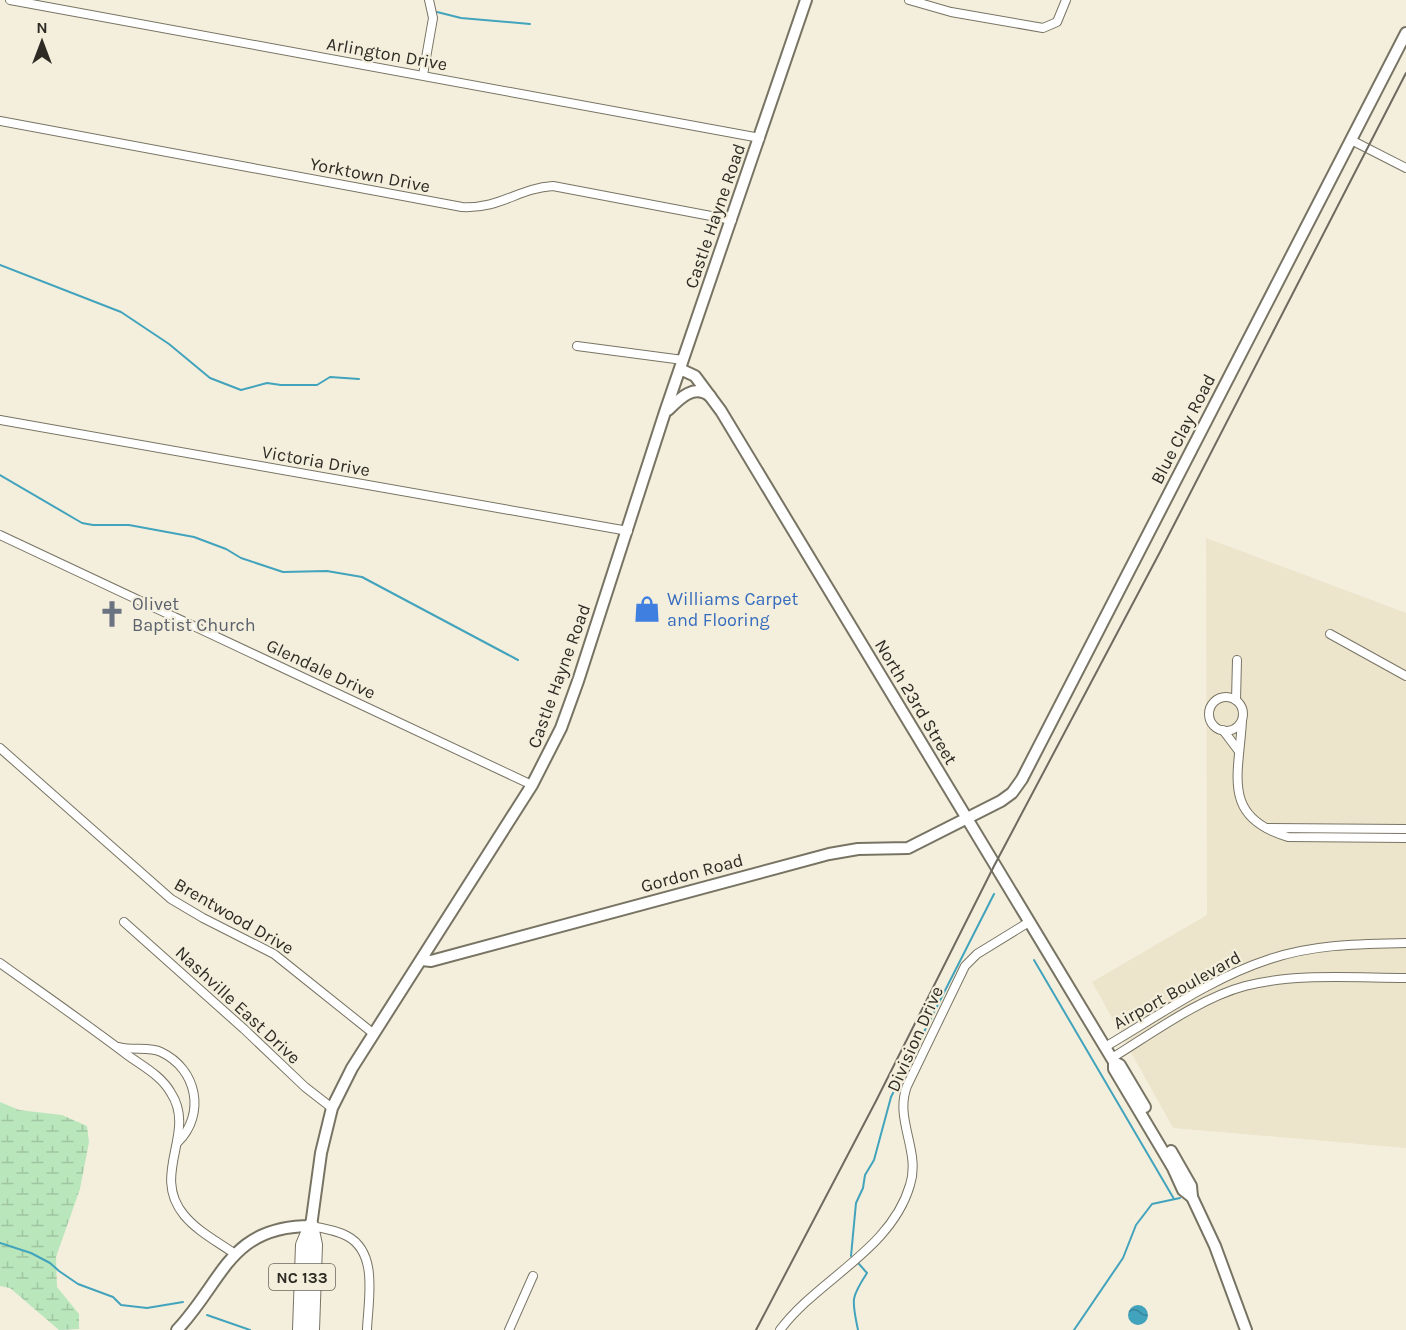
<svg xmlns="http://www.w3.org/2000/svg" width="1406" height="1330" viewBox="0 0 1406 1330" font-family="Karla,sans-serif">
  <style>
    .built { fill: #ece5cc }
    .wetland { fill: url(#wetland-marsh) }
    .water { fill: url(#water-waves) }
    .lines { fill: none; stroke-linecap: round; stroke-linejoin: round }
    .stream { stroke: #42a3bc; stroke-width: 2 }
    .street-casing { stroke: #787464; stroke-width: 10 }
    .secondary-casing { stroke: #787464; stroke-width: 14 }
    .highway-casing { stroke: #787464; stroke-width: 16 }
    .street { stroke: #fff; stroke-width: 8 }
    .secondary { stroke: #fff; stroke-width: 10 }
    .highway { stroke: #fff; stroke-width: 14 }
    .rail { stroke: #6d6a5f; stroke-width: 2 }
    .labels { text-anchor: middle; stroke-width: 4.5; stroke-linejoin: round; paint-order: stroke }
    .shield { fill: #f4efdd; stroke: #69665c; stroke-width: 1.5 }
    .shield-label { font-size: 16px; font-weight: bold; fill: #2d2b24 }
    .street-label { font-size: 18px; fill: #2d2b24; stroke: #f4efdd }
    .shop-label { font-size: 18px; fill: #366cbe; stroke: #f4efdd; text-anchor: start }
    .worship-label { font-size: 18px; fill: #5b616d; stroke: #f4efdd; text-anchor: start }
  </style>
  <defs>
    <pattern id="wetland-marsh" width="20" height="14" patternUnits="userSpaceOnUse" patternTransform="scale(1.5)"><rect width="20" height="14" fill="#bae6bc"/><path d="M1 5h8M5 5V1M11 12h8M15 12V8" fill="none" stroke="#a0c5a1"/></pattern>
    <pattern id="water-waves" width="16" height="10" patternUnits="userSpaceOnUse" patternTransform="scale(1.5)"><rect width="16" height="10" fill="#42a3bc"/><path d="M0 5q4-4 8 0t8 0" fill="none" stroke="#388599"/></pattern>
  </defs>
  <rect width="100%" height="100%" fill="#f4efdd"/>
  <path class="built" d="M1206,538l200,75v535l-233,-20 -81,-146 115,-67z"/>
  <path class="wetland" d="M0,1102l19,8 43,5 25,11 2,16 -9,47 -24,68 1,30 22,27v15l-20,1 -49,-42 -10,-2z"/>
  <circle class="water" cx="1138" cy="1315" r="10"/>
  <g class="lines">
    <g class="stream">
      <path d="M437,12l24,6 69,6"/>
      <path d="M0,265l121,47 48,32 41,34 31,12 26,-7 14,2h36l13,-8 29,2"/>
      <path d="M0,475l82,48 11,2h36l65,12 32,12 15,9 42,14 44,-1 35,6 156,83"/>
      <path d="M1034,960l140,239"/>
      <path d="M0,1243l31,10 19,10 9,8 19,13 35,13 8,8 26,3 36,-6"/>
      <path d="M851,1256l5,-53 7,-15 2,-13 9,-15 17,-63 103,-203"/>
      <path d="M207,1315l43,15"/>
      <path d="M858,1330c-6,-30 -8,-31 9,-57l-8,-9"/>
      <path d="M1074,1330l49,-72 13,-33 16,-21 28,-6"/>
    </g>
    <defs>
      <g id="street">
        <path d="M10,0l750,138"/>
        <path d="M909,0l42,12 92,16 14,-6 9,-22"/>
        <path d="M423,75l10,-57 -4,-18"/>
        <path d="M0,121l462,86c38,2 57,-19 91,-21l179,34"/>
        <path d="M1351,140l55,28"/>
        <path d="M577,346l106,14"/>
        <path d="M0,420l628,111"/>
        <path d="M0,535l532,250"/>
        <path d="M1330,634l76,42"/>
        <circle cx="1226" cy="714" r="17"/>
        <path d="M1236,700l1,-40"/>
        <path d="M1242,721c-3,54 -21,96 46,116l118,1"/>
        <path d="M1223,730l15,20"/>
        <path d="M0,748l171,151 32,19 71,36 100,80"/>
        <path d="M1267,828l139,1"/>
        <path d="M124,922l120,107 61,58 27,21"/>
        <path d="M0,963c42,30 85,60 126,91 16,12 35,21 45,39 26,40 -21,81 13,122 13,16 34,27 51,39"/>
        <path d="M119,1047c14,4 30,-1 42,5 36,17 45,62 17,90"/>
        <path d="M1105,1047c53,-31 106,-69 165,-88 44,-15 90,-15 136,-16"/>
        <path d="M1112,1058c39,-24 88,-60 133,-72 49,-13 110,-8 161,-8"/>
        <path d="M311,1226c12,2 25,4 36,10 32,17 21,64 20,94"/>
        <path d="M509,1330l24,-54"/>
        <path d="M780,1330c38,-51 111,-80 130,-145 11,-34 -16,-65 -3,-99l58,-120 12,-12 52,-32"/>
      </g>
      <g id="secondary">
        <path d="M680,369l15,7 26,35 393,651v7l59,99 10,22 9,7"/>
        <path d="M668,410c11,-11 26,-27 42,-14"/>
        <path d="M422,960l9,1 398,-107 29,-5 50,-1 93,-47 11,-8 10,-14 384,-746"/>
        <path d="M1116,1063l4,2 25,42"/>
        <path d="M1171,1151l20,35 1,11 23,49 31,84"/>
        <path d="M177,1330c47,-50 52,-104 134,-104l10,-73 11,-45 20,-40 180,-283 29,-57 17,-47 87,-269 141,-412"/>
      </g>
      <g id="highway">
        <path d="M311,1226l4,19 -3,85"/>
        <path d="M300,1330l3,-85 8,-19"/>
      </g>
    </defs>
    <use href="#street" class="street-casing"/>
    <use href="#secondary" class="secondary-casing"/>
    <use href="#highway" class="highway-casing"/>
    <use href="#street" class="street"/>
    <use href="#secondary" class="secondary"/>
    <use href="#highway" class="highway"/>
    <path class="rail" d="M756,1330l120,-229 118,-235 166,-314 246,-479"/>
  </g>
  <defs>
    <symbol id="shop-bare" viewBox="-9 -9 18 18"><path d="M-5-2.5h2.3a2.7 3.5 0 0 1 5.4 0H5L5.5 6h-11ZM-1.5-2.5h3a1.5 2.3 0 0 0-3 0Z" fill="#3f7fe0" stroke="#f4efdd" stroke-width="2.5" paint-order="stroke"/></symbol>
    <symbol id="church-bare" viewBox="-9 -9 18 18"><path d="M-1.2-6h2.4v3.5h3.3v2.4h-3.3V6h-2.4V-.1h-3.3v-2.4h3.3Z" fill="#6b7280" stroke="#f4efdd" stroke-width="2.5" paint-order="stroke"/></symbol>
  </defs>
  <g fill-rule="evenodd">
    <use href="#shop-bare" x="628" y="590" width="38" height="38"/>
    <use href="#church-bare" x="93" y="595" width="38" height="38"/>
  </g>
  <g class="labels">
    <rect class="shield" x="269" y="1264" width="66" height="26" rx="4.5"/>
    <g class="shield-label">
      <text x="302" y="1283">NC 133</text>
    </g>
    <g class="street-label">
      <text transform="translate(387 54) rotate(10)" y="6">Arlington Drive</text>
      <text transform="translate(370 175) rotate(11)" y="6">Yorktown Drive</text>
      <text transform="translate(715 216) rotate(-71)" y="6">Castle Hayne Road</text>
      <text transform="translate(1183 429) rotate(-63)" y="6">Blue Clay Road</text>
      <text transform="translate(316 461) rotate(10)" y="6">Victoria Drive</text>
      <text transform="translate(321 669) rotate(25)" y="6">Glendale Drive</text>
      <text transform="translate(559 676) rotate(-70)" y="6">Castle Hayne Road</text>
      <text transform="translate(916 702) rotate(59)" y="6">North 23rd Street</text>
      <text transform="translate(692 873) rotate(-15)" y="6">Gordon Road</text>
      <text transform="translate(234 916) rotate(30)" y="6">Brentwood Drive</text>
      <text transform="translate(1177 990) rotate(-29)" y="6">Airport Boulevard</text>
      <text transform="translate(238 1005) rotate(43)" y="6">Nashville East Drive</text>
      <text transform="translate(915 1039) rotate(-66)" y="6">Division Drive</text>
    </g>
    <g class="shop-label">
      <text x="667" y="605">Williams Carpet<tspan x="667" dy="21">and Flooring</tspan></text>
    </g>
    <g class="worship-label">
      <text x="132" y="610">Olivet<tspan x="132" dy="21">Baptist Church</tspan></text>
    </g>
  </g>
  <g transform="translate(42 42)" stroke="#f4efdd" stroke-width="4.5" paint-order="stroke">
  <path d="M0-4.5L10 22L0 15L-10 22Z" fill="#2d2b24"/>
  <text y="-9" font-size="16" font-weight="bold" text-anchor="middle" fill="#2d2b24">N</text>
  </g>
</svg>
